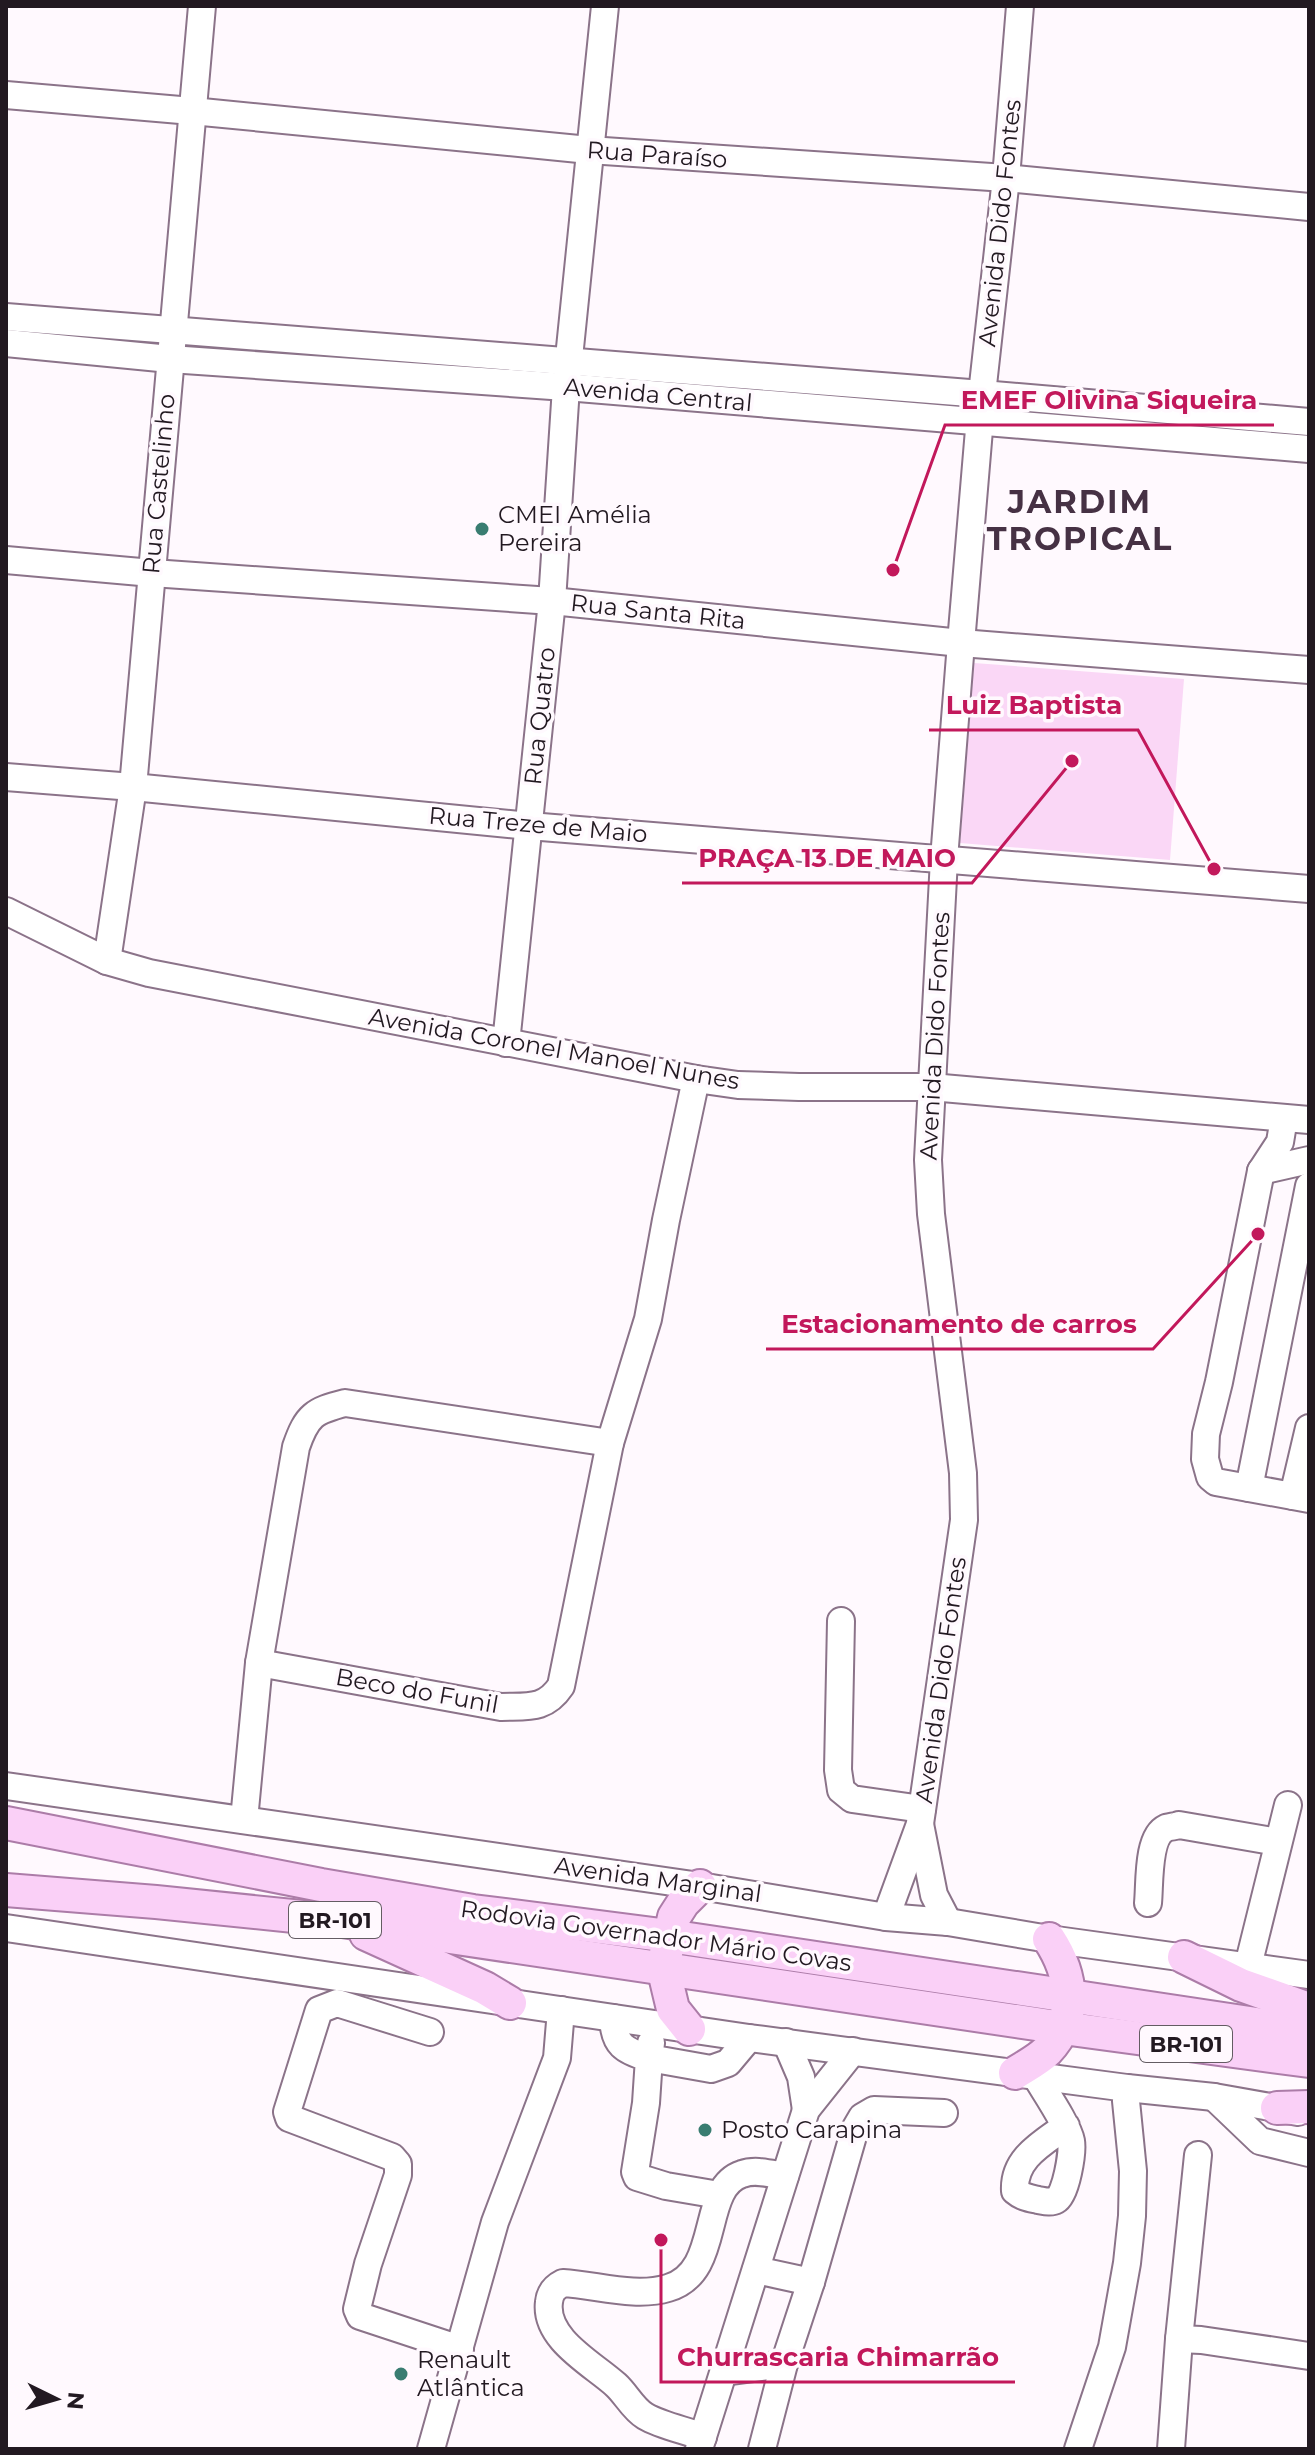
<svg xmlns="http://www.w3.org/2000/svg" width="1315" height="2455" viewBox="0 0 1315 2455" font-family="Montserrat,sans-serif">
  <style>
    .green { fill: #fad7f6 }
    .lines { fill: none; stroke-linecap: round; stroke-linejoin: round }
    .minor-casing { stroke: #8b7389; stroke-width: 30 }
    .major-casing { stroke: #ac7ca8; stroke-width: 36 }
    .minor { stroke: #fff; stroke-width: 26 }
    .major { stroke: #fad0f7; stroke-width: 32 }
    .poi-dot { fill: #397d71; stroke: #fff9fe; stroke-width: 3 }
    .labels { text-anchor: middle; stroke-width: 7; stroke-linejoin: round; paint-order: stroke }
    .shield { fill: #fff9fe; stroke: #645c63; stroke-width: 2 }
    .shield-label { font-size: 22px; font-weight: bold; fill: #221921 }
    .street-label { font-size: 24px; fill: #221921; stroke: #fff9fe }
    .poi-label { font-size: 24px; fill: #221921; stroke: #fff9fe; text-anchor: start }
    .district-label { font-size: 32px; font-weight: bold; letter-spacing: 2px; fill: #463144; stroke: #fff9fe }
    .leader { fill: none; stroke: #c2185b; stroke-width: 3 }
    .callout-dot { fill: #c2185b; stroke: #fff9fe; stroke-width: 3 }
    .callout-label { font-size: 26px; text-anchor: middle; font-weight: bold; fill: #c2185b; stroke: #fff9fe; stroke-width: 7; stroke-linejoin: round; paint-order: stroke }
  </style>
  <rect width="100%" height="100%" fill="#fff9fe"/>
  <path class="green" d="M974,663l210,16 -14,181 -210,-17z"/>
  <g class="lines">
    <defs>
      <g id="minor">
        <path d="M6,95l186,16 397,39 417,28 303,29"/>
        <path d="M6,317l976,77 327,28"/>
        <path d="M6,343l164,16 396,28 743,62"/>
        <path d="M6,560l146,13 400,28 409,42 348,27"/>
        <path d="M6,777l127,10 396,39 780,63"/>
        <path d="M6,911l101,50 42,12 547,106 42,6 61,2h132l378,33"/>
        <path d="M107,961l26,-174 69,-781"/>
        <path d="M506,1043l46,-442 14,-214 39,-381"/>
        <path d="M1284,1118l-4,24 -19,29 -42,211 -13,52 -1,25 5,18 6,5 93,17"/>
        <path d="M1261,1171l48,-11"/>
        <path d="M1249,1488l60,-302"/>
        <path d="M1293,1496l16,-68"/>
        <path d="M841,1621l-3,149 3,20 11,9 70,10"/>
        <path d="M259,1663l242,44c27,-1 44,3 60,-21l49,-243 38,-124 18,-99 30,-141"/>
        <path d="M6,1786l694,100 186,31 62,5 101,17 260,36"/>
        <path d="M244,1820l15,-157 37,-216c11,-32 18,-36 49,-44l265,40"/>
        <path d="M920,1824l14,71 14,27"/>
        <path d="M1148,1903c2,-19 -1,-66 18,-75 2,-1 12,-2 13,-3l99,17"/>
        <path d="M886,1917l34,-93 44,-304 -1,-47 -32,-259 -3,-54 16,-301 17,-216 21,-249 24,-216 14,-172"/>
        <path d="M6,1928l743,110 378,50 87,9 84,15"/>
        <path d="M1248,1966l40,-161"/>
        <path d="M613,2018c1,27 11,33 36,40l-3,45 -11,69 2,5 29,9 53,9"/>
        <path d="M430,2032l-93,-29 -18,7 -32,102 2,6 103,39 6,7v11l-30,89 -11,45 3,7 100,33"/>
        <path d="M786,2042l15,35 5,33"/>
        <path d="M651,2043l-2,15 62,11 17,-6 21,-25"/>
        <path d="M1035,2075c10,17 33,50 36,66 2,11 -5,54 -15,59 -5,3 -12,1 -18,0 -9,-2 -16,-3 -23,-9 -2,-33 28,-48 51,-65"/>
        <path d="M1214,2097l46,44 49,12"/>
        <path d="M756,2270l55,12"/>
        <path d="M1179,2339l22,1 108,16"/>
        <path d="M724,2372l60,-8 27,-82 44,-153 7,-12 12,-7 70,3"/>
        <path d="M703,2437c-18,-7 -41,-11 -58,-21 -12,-7 -19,-22 -29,-31 -23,-21 -72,-46 -67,-83 1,-10 6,-15 14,-19 34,2 72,15 105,5 55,-16 31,-100 74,-114 14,-5 29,0 43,2"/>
        <path d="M431,2449l64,-227 62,-164 4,-48"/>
        <path d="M699,2449l107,-339 47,-59"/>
        <path d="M762,2449l22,-85"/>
        <path d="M1078,2449l34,-102 15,-84 5,-47 1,-45 -7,-70 1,-13"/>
        <path d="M1171,2449l8,-110 19,-184"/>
      </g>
      <g id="major">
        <path d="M6,1823l315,62 152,26 196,25 640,96"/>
        <path d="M6,1890l150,12 186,19 721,107 246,33"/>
        <path d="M366,1934l119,54 25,15"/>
        <path d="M1184,1957l57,28 68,24"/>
        <path d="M689,2029l-16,-20 -10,-42 11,-50 9,-14 17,-17"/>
        <path d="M1015,2073c11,-7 23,-13 32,-22 32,-34 25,-77 2,-112"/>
        <path d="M1277,2108l32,-1"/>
      </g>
    </defs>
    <use href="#minor" class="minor-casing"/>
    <use href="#major" class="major-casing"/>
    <use href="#minor" class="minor"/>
    <use href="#major" class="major"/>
  </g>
  <g class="poi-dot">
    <circle cx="482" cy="529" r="8"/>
    <circle cx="705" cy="2130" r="8"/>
    <circle cx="401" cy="2374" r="8"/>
  </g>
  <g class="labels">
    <g class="shield">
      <rect x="289" y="1902" width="92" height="36" rx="6"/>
      <rect x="1140" y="2026" width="92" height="36" rx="6"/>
    </g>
    <g class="shield-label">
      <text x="335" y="1928">BR-101</text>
      <text x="1186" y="2052">BR-101</text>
    </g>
    <g class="street-label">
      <text transform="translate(657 155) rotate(4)" y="8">Rua Paraíso</text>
      <text transform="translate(1000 223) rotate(-84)" y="8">Avenida Dido Fontes</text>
      <text transform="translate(658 395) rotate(5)" y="8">Avenida Central</text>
      <text transform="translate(159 484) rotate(-85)" y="8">Rua Castelinho</text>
      <text transform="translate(658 612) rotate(6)" y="8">Rua Santa Rita</text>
      <text transform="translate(540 716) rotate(-84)" y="8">Rua Quatro</text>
      <text transform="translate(538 825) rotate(5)" y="8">Rua Treze de Maio</text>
      <text transform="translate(935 1036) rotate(-87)" y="8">Avenida Dido Fontes</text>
      <text transform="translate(554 1049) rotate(10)" y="8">Avenida Coronel Manoel Nunes</text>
      <text transform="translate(941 1680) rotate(-82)" y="8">Avenida Dido Fontes</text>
      <text transform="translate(417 1691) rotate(10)" y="8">Beco do Funil</text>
      <text transform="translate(658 1880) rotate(8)" y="8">Avenida Marginal</text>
      <text transform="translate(656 1936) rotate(8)" y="8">Rodovia Governador Mário Covas</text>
    </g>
    <g class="poi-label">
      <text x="498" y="523">CMEI Amélia<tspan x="498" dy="28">Pereira</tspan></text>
      <text x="721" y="2138">Posto Carapina</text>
      <text x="417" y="2368">Renault<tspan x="417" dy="28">Atlântica</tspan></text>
    </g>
    <g class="district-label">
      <text x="1080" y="513">JARDIM<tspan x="1080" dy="37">TROPICAL</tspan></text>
    </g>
  </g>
  <path class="leader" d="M893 570L945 425H1274M1214 869L1138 730H929M1072 761L972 883H682M1258 1234L1153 1349H766M661 2240L661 2382H1015"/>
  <g class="callout-dot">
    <circle cx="893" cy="570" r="8"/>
    <circle cx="1214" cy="869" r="8"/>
    <circle cx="1072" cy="761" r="8"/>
    <circle cx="1258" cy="1234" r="8"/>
    <circle cx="661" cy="2240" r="8"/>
  </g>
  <g class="callout-label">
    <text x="1109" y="409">EMEF Olivina Siqueira</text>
    <text x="1034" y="714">Luiz Baptista</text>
    <text x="827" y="867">PRAÇA 13 DE MAIO</text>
    <text x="959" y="1333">Estacionamento de carros</text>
    <text x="838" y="2366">Churrascaria Chimarrão</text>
  </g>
  <rect width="1315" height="2455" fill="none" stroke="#221921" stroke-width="16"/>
  <g transform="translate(56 2399) rotate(95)" stroke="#fff9fe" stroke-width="6" paint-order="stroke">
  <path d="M0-6L14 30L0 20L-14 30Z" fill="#221921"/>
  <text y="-12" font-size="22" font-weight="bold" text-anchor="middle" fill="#221921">N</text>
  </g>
</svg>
